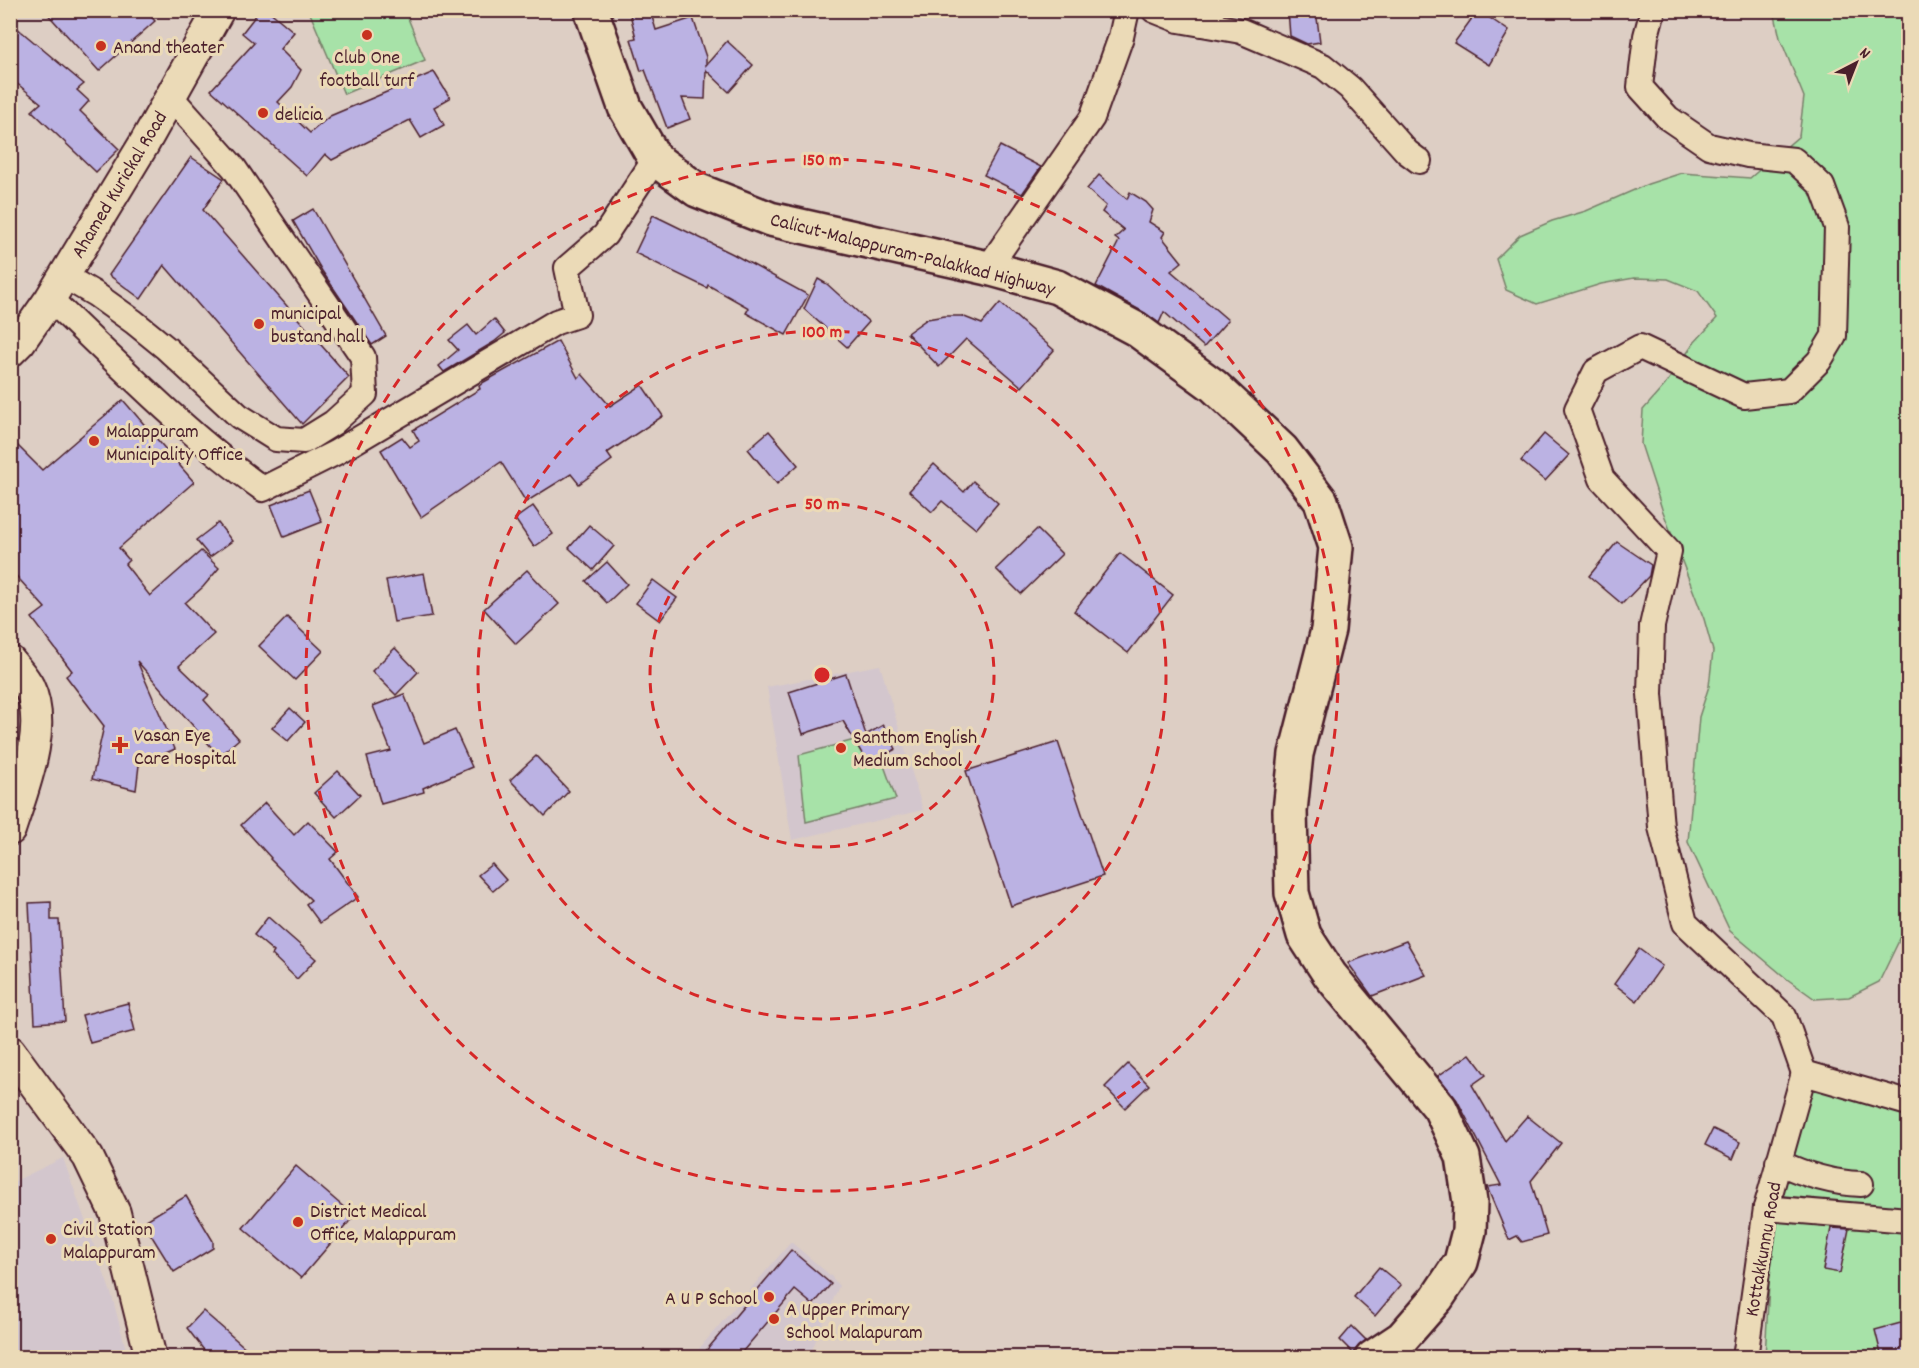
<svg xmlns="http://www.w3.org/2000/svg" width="1919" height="1368" viewBox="0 0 1919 1368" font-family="Dekko,sans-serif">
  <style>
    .built { fill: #d3c6cd }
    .green { fill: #a7e2a8; stroke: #78806a; stroke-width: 1.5 }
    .building { fill: #bbb2e3; stroke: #4a1f2b; stroke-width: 1.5 }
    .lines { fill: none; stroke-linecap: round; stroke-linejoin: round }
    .minor-casing { stroke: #4a1f2b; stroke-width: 28 }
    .major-casing { stroke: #4a1f2b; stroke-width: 34 }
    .highway-casing { stroke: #4a1f2b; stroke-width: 38 }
    .minor { stroke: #ebdab7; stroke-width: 24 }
    .major { stroke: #ebdab7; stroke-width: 30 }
    .highway { stroke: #ebdab7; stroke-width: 33 }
    .ring { fill: none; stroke: #d62828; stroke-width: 3; stroke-dasharray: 10 8 }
    .poi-dot { fill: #c8321e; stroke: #ebdab7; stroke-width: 2 }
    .labels { text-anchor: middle; stroke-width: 6; stroke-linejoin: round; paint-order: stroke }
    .poi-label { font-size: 20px; fill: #4a1f2b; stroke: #ebdab7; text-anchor: start }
    .street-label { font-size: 20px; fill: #4a1f2b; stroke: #ebdab7 }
    .centre { fill: #d62828; stroke: #ebdab7; stroke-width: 3 }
    .ring-label { font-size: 18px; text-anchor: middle; font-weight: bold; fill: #d62828; stroke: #ebdab7; stroke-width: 6; stroke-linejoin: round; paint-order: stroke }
  </style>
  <rect width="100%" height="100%" fill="#ddcec4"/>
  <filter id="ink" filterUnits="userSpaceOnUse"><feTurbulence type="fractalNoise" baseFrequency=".0167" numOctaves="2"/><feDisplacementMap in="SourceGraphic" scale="12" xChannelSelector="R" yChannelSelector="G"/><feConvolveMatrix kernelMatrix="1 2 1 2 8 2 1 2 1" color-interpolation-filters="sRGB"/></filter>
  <g filter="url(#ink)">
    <g class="built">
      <path d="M880,665l43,145 -131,30 -25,-153z"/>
      <path d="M63,1158l49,138 16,61h-117v-174z"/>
      <path d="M791,1242l40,34 8,10 -28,66 5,5 -125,1z"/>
    </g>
    <g class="green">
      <path d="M309,11h96l20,49 -81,34z"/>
      <path d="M1774,11h134v911l-29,60 -30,15 -34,2 -28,-20 -57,-48 -42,-89 11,-125 10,-31 4,-35 -9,-32 -42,-110 -21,-65 2,-34 22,-25 29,-42 23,-25 -19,-27 -30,-12 -34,-1 -33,6 -64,20 -31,-14 -10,-31 24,-24 32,-14 34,-10 62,-27 34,-11 68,5 49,-42 5,-39 -24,-59z"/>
      <path d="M873,735l23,64 -90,23 -7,-67z"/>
      <path d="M1808,1079l100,30v248l-143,1 8,-150z"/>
    </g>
    <g class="building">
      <path d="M44,10h101l10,11 -56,50z"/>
      <path d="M260,10h8l26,22 -14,17 21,21 -9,17 -14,15 32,31 20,-17 104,-44 16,26 -16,9 10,18 -23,13 -11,-18 -78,40 -7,-6 -18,22 -96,-86 43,-47 -12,-10z"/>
      <path d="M629,10h21l6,20 37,-12 13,39v8l21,-24 26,24 -24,27 -23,-22 -1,29 -23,-1 8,21 -23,9 -22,-58 -4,1 -10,-32 5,-1z"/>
      <path d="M1288,10h28l4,32 -13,2 -17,-8z"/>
      <path d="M1478,10l31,21 -20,34 -35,-22z"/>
      <path d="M10,22l74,62 -7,6 12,11 -9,10 39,38 -23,23 -64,-61 9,-8 -31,-25z"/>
      <path d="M1000,146l41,21 -19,27 -38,-19z"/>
      <path d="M191,157l33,22 -21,31 146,167 -47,47 -138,-159 -23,34 -32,-24z"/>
      <path d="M1099,175l28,24 3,-7 16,10 7,8 -4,12 16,10 -3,5 20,25 -11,9 57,49 -24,27 -40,-35 -5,11 -14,-10 -49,-27 23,-45 -4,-3 9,-8 -22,-18 4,-6 -19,-17z"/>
      <path d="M313,209l73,127 -14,9 -50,-74 -29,-50z"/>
      <path d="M653,215l80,39 75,41 -22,40 -40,-22 3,-5 -41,-23 -1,3 -72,-35z"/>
      <path d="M818,279l9,5 42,38 -22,25 -43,-38z"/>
      <path d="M1000,303l54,47 -32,37 -56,-48 -27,28 -32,-34 20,-14 18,-3h17l20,8z"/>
      <path d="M494,319l11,14 -11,9 -50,30 -5,-6 19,-16 -9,-10 19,-15 8,10z"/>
      <path d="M558,341l20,37 4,-4 28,32 32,-21 21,31 -56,37 5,7 -33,24 -8,-10 -45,28 -25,-40 -80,55 -40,-67 21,-13 8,10 9,-6 -6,-11 67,-41 -1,-3 5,-4z"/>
      <path d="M123,400l71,82 -75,66 10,12 -4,4 25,32 51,-45 18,17 -16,19 -18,16 29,31 -35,32 30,29 -5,5 35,39 -20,17 -82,-95 38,88 -36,16 -3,25 -44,-11 12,-53 -38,-50 6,-5 -40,-53 13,-10 -35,-39v-131l32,32z"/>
      <path d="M769,431l29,34 -21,19 -29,-35z"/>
      <path d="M1544,434l25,21 -24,26 -24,-20z"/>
      <path d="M934,464l30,28 9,-11 25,22 -22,26 -34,-28 -10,11 -23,-21z"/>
      <path d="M309,490l13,32 -38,15 -13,-32z"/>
      <path d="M533,506l20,28 -19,13 -19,-28z"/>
      <path d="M218,523l14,18 -22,16 -14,-17z"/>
      <path d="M589,525l25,21 -21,24 -24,-22z"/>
      <path d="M1037,529l25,25 -41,40 -25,-25z"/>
      <path d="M1617,542l34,23 -2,11 -27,28 -33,-28z"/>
      <path d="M1120,553l53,42 -45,58 -54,-42z"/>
      <path d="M607,562l20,22 -20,19 -21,-22z"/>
      <path d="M527,570l32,34 -43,40 -32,-35z"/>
      <path d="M424,573l8,43 -38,6 -8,-42z"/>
      <path d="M653,580l24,18 -17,23 -24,-18z"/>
      <path d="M287,617l36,34 -28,29 -36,-34z"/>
      <path d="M395,648l23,24 -22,23 -24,-24z"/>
      <path d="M846,674l20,61 17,-10 13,24 -28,15 -25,-43 -40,13 -14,-42z"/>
      <path d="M404,694l20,49 31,-13 17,37 -49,21 1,4 -43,12 -14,-47 24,-6 -18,-45z"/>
      <path d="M290,708l15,14 -17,19 -16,-13z"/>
      <path d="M1058,742l45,134 -92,30 -45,-135z"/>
      <path d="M536,756l33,35 -24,25 -35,-36z"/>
      <path d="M338,771l22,24 -24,22 -22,-24z"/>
      <path d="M265,803l29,32 14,-14 30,31 -8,7 28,38 -38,26 -14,-19 5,-4 -41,-41 1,-1 -30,-33z"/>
      <path d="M492,864l14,16 -13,11 -15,-16z"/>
      <path d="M51,902v18h8l6,101 -30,2 -6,-120z"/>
      <path d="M268,917l48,42 -19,20 -25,-24 2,-3 -20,-17z"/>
      <path d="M1406,941l20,34 -54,21 -24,-33z"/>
      <path d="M1639,949l23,17 -25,35 -23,-17z"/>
      <path d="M128,1003l7,28 -45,12 -8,-28z"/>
      <path d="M1470,1054l16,21 -14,10 33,56 22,-25 34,27 -30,38 16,54 -25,7 -5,-6 -8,4 -22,-53 14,-2 -44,-85 -19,-24z"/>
      <path d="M1128,1064l21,21 -24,23 -20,-21z"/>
      <path d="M1713,1129l27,13 -7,17 -28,-14z"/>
      <path d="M296,1166l58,50 -53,62 -58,-50z"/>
      <path d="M186,1196l27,45v7l-39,24 -31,-50z"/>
      <path d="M1831,1228l18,1 -9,44 -17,-3z"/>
      <path d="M791,1250l40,34 -18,21 -18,-15 -58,68h-37z"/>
      <path d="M1379,1267l22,18 -26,31 -21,-19z"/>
      <path d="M203,1311l54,47h-47l-23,-30z"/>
      <path d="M1908,1321v37h-26l-7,-28z"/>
      <path d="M1352,1326l14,14 -10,9 -2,5 -14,-14z"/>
    </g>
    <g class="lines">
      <defs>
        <g id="minor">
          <path d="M1154,10l25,10 23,4 9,-10"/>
          <path d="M1653,10l-7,26 -6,51 28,31 41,28 39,9 46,5 28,26 15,41 -3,109 -15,25 -30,30 -45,5 -104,-49 -44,24 -19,38 25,70 67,72 -17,75 -2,68 11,133 24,96 99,93 20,57"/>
          <path d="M1202,24l39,7 82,35 27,22 57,64 12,9"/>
          <path d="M988,268l104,-150 29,-81 6,-27"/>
          <path d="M64,276l31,18 39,28 32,26 73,68 37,23 28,2 29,-18 32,-29 -2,-37 -129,-189 -64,-72"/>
          <path d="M50,299c69,65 136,135 213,190l72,-36 221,-131 21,-7 -10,-47 38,-33 50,-76"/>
          <path d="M1804,1073l104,30"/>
          <path d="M1778,1162c27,13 53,21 83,22"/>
          <path d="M1766,1208l142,12"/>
          <path d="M1745,1358l21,-150 38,-135"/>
        </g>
        <g id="major">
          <path d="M10,352l10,-10 30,-43 94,-155 75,-134"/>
          <path d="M10,661c6,8 15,17 19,26 20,41 -6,102 -19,143"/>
          <path d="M10,1051l78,106 27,56 36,145"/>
        </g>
        <path id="highway" d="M591,10l34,97 30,52 42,31 73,29 218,49 69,19 79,42 78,57 68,64 39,51 15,46 -8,83 -32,124 -6,57 2,82 12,42 26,40 110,133 23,49 7,45 -1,29 -8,31 -24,36 -35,40 -30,20"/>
      </defs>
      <use href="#minor" class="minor-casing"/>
      <use href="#major" class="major-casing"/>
      <use href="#highway" class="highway-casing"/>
      <use href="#minor" class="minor"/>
      <use href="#major" class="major"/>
      <use href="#highway" class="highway"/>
    </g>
  </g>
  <g class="ring">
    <circle cx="822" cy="675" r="172"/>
    <circle cx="822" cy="675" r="344"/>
    <circle cx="822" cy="675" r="516"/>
  </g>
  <g class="poi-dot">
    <circle cx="367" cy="35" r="6"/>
    <circle cx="101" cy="46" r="6"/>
    <circle cx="263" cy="113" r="6"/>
    <circle cx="259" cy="324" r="6"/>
    <circle cx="94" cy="441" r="6"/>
    <path d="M117 736h6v6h6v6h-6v6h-6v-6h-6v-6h6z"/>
    <circle cx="841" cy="748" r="6"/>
    <circle cx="298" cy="1222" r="6"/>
    <circle cx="51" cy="1239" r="6"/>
    <circle cx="769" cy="1297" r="6"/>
    <circle cx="774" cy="1319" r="6"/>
  </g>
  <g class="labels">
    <g class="poi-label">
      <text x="113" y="53">Anand theater</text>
      <text x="367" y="63" text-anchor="middle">Club One<tspan x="367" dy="23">football turf</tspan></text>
      <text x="275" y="120">delicia</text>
      <text x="271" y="319">municipal<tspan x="271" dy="23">bustand hall</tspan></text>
      <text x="106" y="437">Malappuram<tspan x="106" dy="23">Municipality Office</tspan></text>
      <text x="134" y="741">Vasan Eye<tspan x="134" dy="23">Care Hospital</tspan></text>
      <text x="853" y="743">Santhom English<tspan x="853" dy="23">Medium School</tspan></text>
      <text x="310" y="1217">District Medical<tspan x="310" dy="23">Office, Malappuram</tspan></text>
      <text x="63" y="1235">Civil Station<tspan x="63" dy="23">Malappuram</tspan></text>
      <text x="757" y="1304" text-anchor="end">A U P School</text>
      <text x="786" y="1315">A Upper Primary<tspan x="786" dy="23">School Malapuram</tspan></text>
    </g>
    <g class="street-label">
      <text transform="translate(118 184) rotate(-59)" y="7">Ahamed Kurickal Road</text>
      <text transform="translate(913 253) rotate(14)" y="7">Calicut-Malappuram-Palakkad Highway</text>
      <text transform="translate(1762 1249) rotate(-80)" y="7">Kottakkunnu Road</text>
    </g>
  </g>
  <circle cx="822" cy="675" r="9" class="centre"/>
  <g class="ring-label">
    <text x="822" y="165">150 m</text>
    <text x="822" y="337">100 m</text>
    <text x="822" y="509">50 m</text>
  </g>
  <rect width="1919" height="1368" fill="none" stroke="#ebdab7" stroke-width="36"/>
  <rect x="18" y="18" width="1883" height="1332" fill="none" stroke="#4a1f2b" stroke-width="2" filter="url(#ink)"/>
  <g transform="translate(1856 63) rotate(42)" stroke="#ebdab7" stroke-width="4.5" paint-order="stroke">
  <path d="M0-4.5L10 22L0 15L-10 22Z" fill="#4a1f2b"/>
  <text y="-9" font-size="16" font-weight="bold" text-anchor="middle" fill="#4a1f2b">N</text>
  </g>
</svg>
